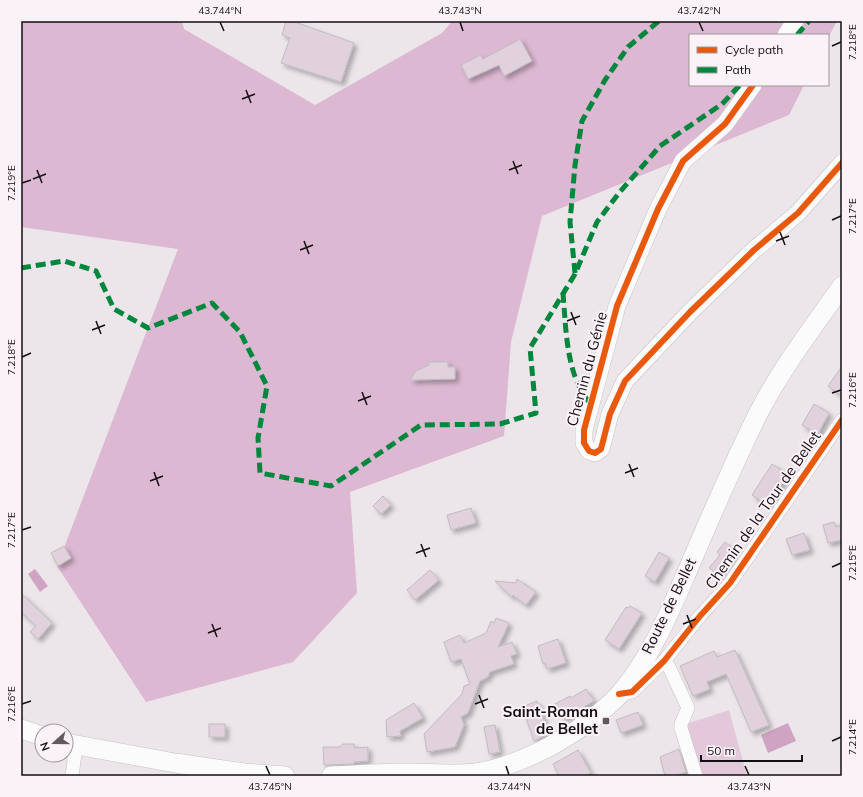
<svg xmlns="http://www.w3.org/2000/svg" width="863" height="797" viewBox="0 0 863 797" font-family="Mulish,sans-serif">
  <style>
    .green { fill: #e3c8db }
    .forest { fill: #dcb8d2 }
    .water { fill: #cfa4c3 }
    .building { fill: #e0d1dc; stroke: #c0bcbf; filter: url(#shadow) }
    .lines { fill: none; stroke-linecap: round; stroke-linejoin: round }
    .minor-casing { stroke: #c6c2c5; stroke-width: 14 }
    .tertiary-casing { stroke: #c6c2c5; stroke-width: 18 }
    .secondary-casing { stroke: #c6c2c5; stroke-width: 20 }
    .minor { stroke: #fcfbfc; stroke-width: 13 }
    .tertiary { stroke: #fcfbfc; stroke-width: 17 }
    .secondary { stroke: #fcfbfc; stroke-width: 19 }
    .quiet { stroke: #00873e; stroke-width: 5; stroke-dasharray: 10 5; stroke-linecap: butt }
    .cycleway-casing { stroke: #fbf2f8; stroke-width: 8 }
    .cycleway { stroke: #e8590c; stroke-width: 6 }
    .ticks { fill: none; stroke: #120f11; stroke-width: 1.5 }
    .poi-dot { fill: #5e5a5d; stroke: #fbf2f8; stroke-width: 1.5 }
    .labels { text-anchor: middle; stroke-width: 4; stroke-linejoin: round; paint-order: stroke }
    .street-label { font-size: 15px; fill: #120f11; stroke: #fbf2f8 }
    .poi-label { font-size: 15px; font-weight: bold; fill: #120f11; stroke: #fbf2f8; text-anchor: end }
    .neatline { fill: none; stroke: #120f11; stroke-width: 1.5 }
    .ticks-label { font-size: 10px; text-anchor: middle; fill: #120f11 }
  </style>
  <defs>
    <filter id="shadow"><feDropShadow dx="3.5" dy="3.5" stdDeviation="2" flood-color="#0004"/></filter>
  </defs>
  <rect width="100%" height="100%" fill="#ece6ea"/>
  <path class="green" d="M729,710l18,66h-48l-16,-51z"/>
  <path class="forest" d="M21,21h161l2,8 131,76 127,-72 10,-12h385l-9,17v-3h-138v50h114l-15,30 -247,101 -31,126 -7,94 -154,56 7,101 -64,69 -147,40 -89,-136 121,-317 -157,-22z"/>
  <g class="water">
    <path d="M35,569l13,17 -8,6 -12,-18z"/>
    <path d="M788,723l8,18 -28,12 -7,-18z"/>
  </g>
  <g class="building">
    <path d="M286,21h6l62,22 -13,39 -60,-19 9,-25 -8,-3z"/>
    <path d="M520,39l12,22 -28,15 -5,-11 -31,14 -7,-14 19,-10 3,4z"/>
    <path d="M429,362h19v5h7v12l-45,1 6,-9 13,-6z"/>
    <path d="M842,366v30l-14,-10z"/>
    <path d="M814,404l15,9 -11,21 -16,-9z"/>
    <path d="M772,464l16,10 -20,31 -16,-10z"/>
    <path d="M383,496l8,9 -10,9 -8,-8z"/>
    <path d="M471,508l5,15 -25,7 -4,-15z"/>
    <path d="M834,522l2,5 6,-2v15l-14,3 -5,-18z"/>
    <path d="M804,533l6,17 -18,5 -6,-16z"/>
    <path d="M725,542l12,10 -18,23 -10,-7 11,-13 -3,-3z"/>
    <path d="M64,546l7,12 -13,8 -7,-13z"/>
    <path d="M659,552l10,6 -14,24 -10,-6z"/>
    <path d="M430,570l9,10 -24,20 -8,-10z"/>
    <path d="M517,579l19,13 -10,13 -13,-10 -1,2 -17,-16 21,2z"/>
    <path d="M21,593l31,30 -14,16 -8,-7 6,-6 -15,-14z"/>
    <path d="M630,606l12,7 -23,36 -14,-9 21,-33 2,1z"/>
    <path d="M496,618l13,5 -11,24 14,-5 5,12 -6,2 3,8 -24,8 -2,5 -8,4 -12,32 -7,4 3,8 -9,22 -28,5 -3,-18 38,-40 2,-8 6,-2 -9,-25 -10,3 -7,-20 16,-7 4,8 22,-10 5,-12 3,2z"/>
    <path d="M558,639l8,24 -19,6 -2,-6 -2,1 -5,-18z"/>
    <path d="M735,650l34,75 -18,7 -25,-58 -19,8 3,7 -17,7 -13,-30 34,-15 3,6z"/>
    <path d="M586,689l8,12 -30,18 -9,-15 15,-8 1,2z"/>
    <path d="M537,701l12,33 -15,7 -12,-34z"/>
    <path d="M414,703l9,15 -23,13 1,5 -14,1 -1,-17z"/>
    <path d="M638,712l5,13 -22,8 -5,-13z"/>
    <rect x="209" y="724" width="16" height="13"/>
    <path d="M495,725l5,27 -11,2 -5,-27z"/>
    <path d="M343,744h11v4l14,-1v14l-14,1v2l-30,1 -1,-18h16z"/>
    <path d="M679,749l7,23 -12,4h-9l-5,-19z"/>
    <path d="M578,750l13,23 -7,3h-25l-6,-12z"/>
  </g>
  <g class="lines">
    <defs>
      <g id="minor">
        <path d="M664,661l5,6 19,41 -7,16v4l15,48"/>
        <path d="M623,694l9,-2 32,-31 36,-45 30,-33 112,-163"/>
        <path d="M72,776l4,-30"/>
      </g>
      <g id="tertiary">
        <path d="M786,35l9,-14"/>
        <path d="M753,85l-28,39 -42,37 -25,48 -41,97 -33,124v13l5,8 6,2 6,-4 9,-35 15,-33 65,-69 64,-62 44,-37 44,-50"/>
      </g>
      <g id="secondary">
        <path d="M21,729l21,7"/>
        <path d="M66,743l109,20 69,10 41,3"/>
        <path d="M331,776c26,-1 52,-3 78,-3 27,0 55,4 82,-3 45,-12 94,-40 127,-74 31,-35 50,-80 68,-122 24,-55 47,-111 74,-164 23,-44 54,-84 82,-124"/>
      </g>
    </defs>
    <use href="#minor" class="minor-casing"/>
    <use href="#tertiary" class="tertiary-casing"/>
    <use href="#secondary" class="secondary-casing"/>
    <use href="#minor" class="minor"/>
    <use href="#tertiary" class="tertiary"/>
    <use href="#secondary" class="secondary"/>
    <g class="quiet">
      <path d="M797,35l12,-14"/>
      <path d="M21,268l43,-7 32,10 18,38 34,19 64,-25 28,29 27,54 -9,52 2,35 71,13 90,-61 79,-1 36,-11 -6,-65 45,-74 22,-52 22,-29 41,-47 62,-42 18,-19"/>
      <path d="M575,273l-5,-51 5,-57 7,-44 23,-41 23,-33 31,-26"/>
      <path d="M563,293c3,35 3,85 28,111"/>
    </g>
    <defs>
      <g id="cycleway">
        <path d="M753,85l-28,39 -42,37 -25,48 -41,97 -33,124v13l5,8 6,2 6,-4 9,-35 15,-33 65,-69 64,-62 44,-37 44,-50"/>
        <path d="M619,694l13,-2 32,-31 36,-45 30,-33 112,-163"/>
      </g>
    </defs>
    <use href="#cycleway" class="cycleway-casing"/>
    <use href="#cycleway" class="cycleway"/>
  </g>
  <path class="ticks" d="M220,22l4,9M460,22l3,9M699,22l4,9M832,46l9,-4M246,90l5,13M242,99l13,-5M513,161l5,13M37,170l5,13M509,170l13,-5M33,179l13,-5M22,183l9,-3M832,220l9,-4M780,232l5,13M304,241l5,13M776,241l13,-5M300,250l13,-5M571,312l5,13M96,321l5,13M567,321l13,-5M92,330l13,-5M22,357l9,-4M362,392l5,13M832,393l9,-3M358,401l13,-5M629,464l5,13M154,472l5,14M625,473l13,-5M150,481l13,-5M22,530l9,-3M421,544l5,13M416,553l14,-5M832,567l9,-4M687,615l5,13M212,624l5,13M683,624l13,-5M208,633l13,-5M479,695l5,13M22,704l9,-3M475,704l13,-5M832,741l9,-4M266,766l4,9M506,766l3,9M745,766l4,9"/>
  <rect class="poi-dot" x="602" y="717" width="8" height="8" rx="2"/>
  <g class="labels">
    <g class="street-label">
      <text transform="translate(587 369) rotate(-75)" y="5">Chemin du Génie</text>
      <text transform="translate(763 510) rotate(-55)" y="5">Chemin de la Tour de Bellet</text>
      <text transform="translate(669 606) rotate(-64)" y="5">Route de Bellet</text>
    </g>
    <g class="poi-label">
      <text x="598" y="717">Saint-Roman<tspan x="598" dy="17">de Bellet</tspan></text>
    </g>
  </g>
  <rect width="863" height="797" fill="none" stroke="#fbf2f8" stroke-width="44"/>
  <rect x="689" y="34" width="140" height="52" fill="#fbf2f8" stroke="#9e979c"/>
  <rect x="697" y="47" width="20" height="6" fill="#e8590c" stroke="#9e979c"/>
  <text x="725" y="54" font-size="12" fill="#120f11">Cycle path</text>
  <rect x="697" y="67" width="20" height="6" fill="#00873e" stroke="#9e979c"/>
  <text x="725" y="74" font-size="12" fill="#120f11">Path</text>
  <g transform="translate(54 743) rotate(249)"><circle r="19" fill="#fbf2f8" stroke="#9e979c"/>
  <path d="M0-3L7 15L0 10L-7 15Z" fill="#5e5a5d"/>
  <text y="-6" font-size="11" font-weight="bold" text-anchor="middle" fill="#120f11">N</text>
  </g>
  <path d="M701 755v6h101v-6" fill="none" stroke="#120f11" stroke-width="2"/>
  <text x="707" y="755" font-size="12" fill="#120f11" stroke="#fbf2f8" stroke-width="3" paint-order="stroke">50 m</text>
  <rect x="22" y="22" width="819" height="753" class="neatline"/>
  <g class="ticks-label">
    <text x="220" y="14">43.744°N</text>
    <text x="460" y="14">43.743°N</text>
    <text x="699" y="14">43.742°N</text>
    <text transform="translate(852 42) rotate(-90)" y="4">7.218°E</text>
    <text transform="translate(11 183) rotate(-90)" y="4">7.219°E</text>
    <text transform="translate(852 216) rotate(-90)" y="4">7.217°E</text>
    <text transform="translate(11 357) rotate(-90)" y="4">7.218°E</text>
    <text transform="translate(852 390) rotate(-90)" y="4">7.216°E</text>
    <text transform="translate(11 530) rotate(-90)" y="4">7.217°E</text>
    <text transform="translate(852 563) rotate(-90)" y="4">7.215°E</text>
    <text transform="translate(11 704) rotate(-90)" y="4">7.216°E</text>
    <text transform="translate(852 737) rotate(-90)" y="4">7.214°E</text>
    <text x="270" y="790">43.745°N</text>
    <text x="509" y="790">43.744°N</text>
    <text x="749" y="790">43.743°N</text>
  </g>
</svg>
